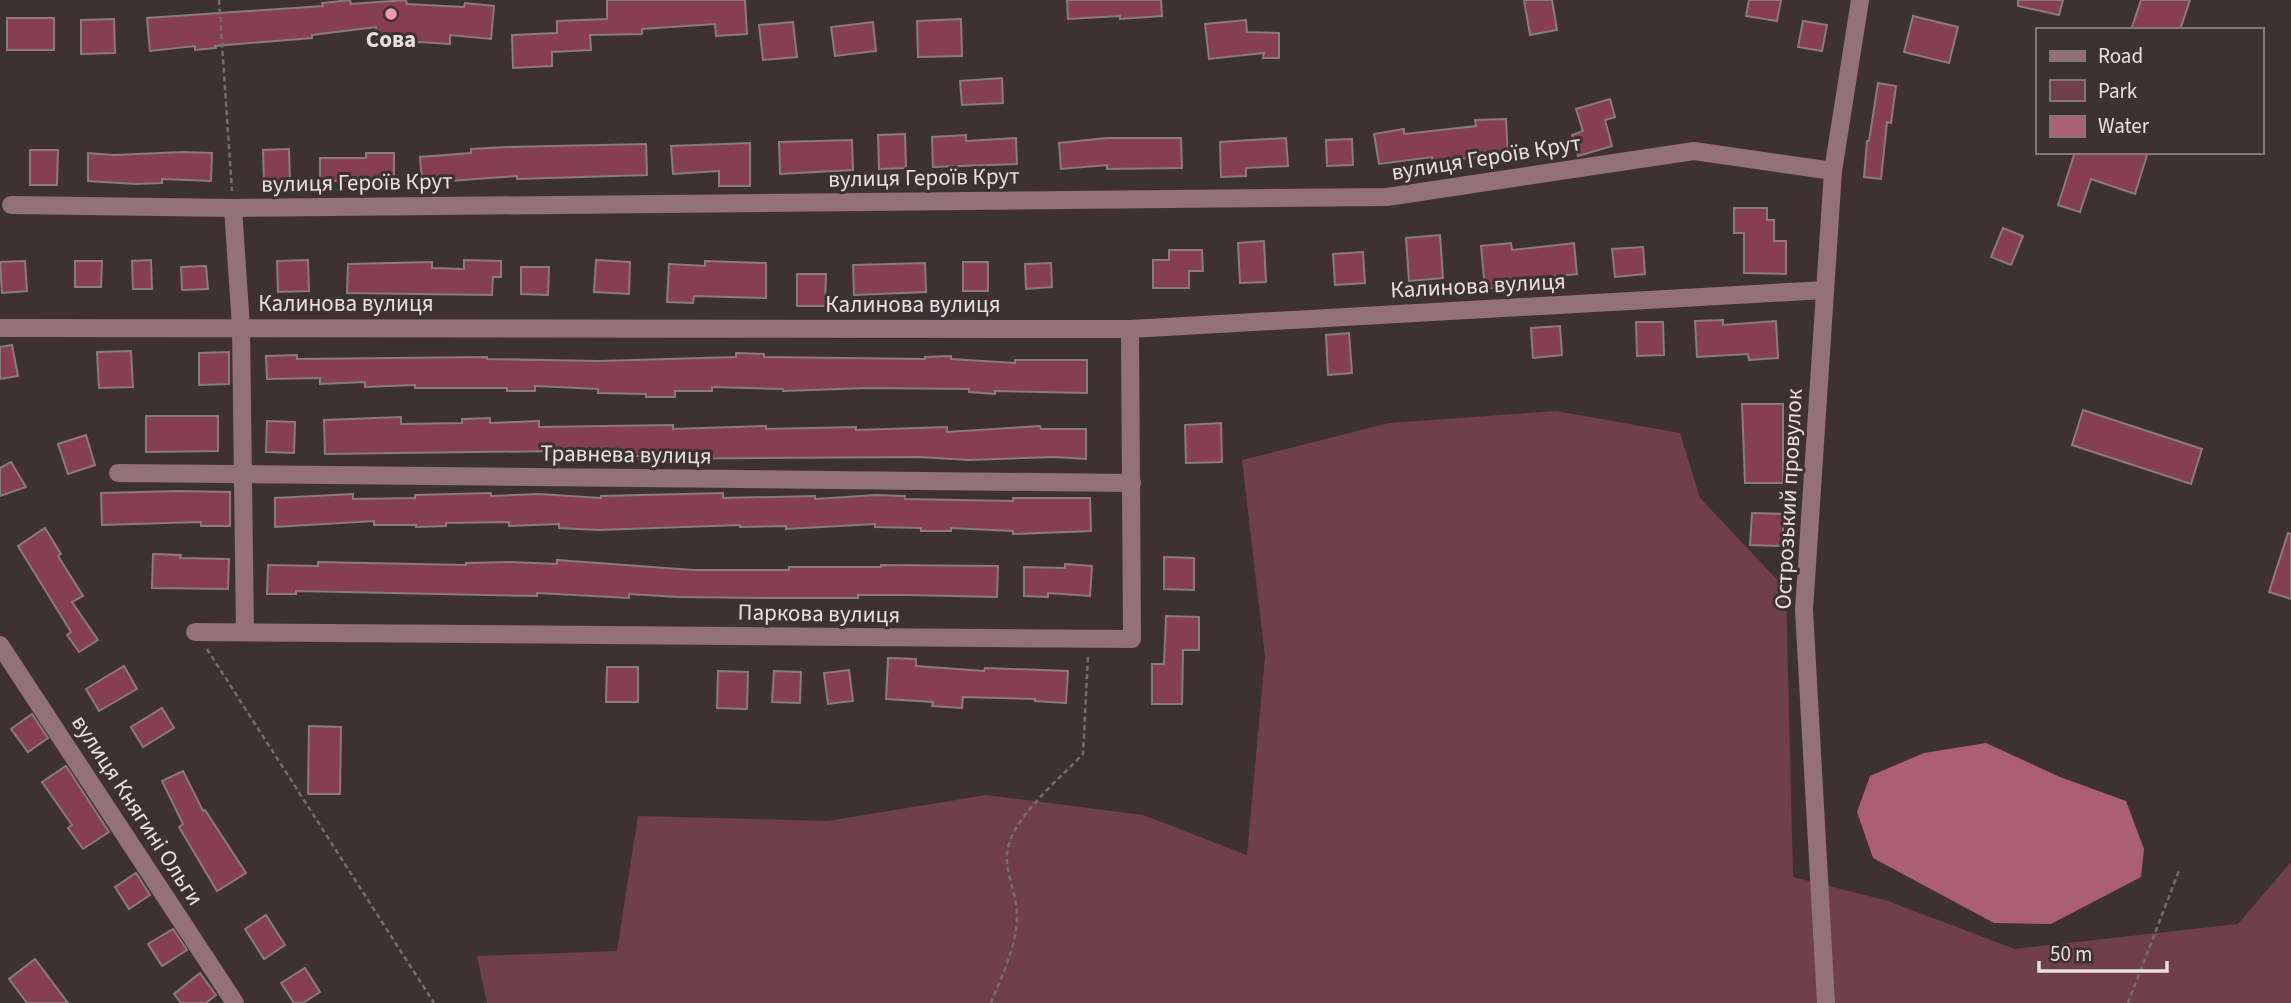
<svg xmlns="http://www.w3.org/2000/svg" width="2291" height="1003" viewBox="0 0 2291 1003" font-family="'Source Sans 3',sans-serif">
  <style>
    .green { fill: #6f3f4d }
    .water { fill: #ab5f75 }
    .building { fill: #853e54; stroke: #897a7d; stroke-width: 2 }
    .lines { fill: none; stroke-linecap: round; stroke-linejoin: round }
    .path { stroke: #786c6f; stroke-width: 2.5; stroke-dasharray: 5 3.5; stroke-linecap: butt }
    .minor { stroke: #937179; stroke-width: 18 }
    .poi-dot { fill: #f19ab2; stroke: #3e3134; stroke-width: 2.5 }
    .labels { text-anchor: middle; stroke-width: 6; stroke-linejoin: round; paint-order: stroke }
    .poi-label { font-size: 23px; font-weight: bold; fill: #e8dfe1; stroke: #3e3134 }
    .street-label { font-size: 23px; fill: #e8dfe1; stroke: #3e3134 }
  </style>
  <rect width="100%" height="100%" fill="#3e3134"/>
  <path class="green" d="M1556,411l124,22 20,65 86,91 7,288 92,23 130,49 223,-25 53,-62v141h-1804l-10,-47 140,-5 21,-135 190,5 158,-26 157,20 104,40 18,-198 -23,-197 147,-37z"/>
  <path class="water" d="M1986,743l74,34 66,24 18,48 -3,28 -90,47 -57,-1 -121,-65 -16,-46 13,-36 54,-23z"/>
  <g class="building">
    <path d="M350,0l1,4 55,-4 1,4 57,3 1,-4 29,3 -3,33 -41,-4v9l-31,-2 -41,5 -2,-20 -64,8v3l-97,8 1,2 -21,2v-4l-45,5 -3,-33 176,-12 -1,-3z"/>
    <path d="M607,0h138l2,34 -31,2 -1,-12 -73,5v5l-52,1 1,15 -39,2v14l-39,2 -1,-33 45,-2v-12l50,-2z"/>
    <path d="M1067,0h94l1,16 -42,3v-3l-52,3z"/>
    <path d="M1524,0h28l5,30 -27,5z"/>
    <path d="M1749,0h32l-4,21 -31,-5z"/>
    <path d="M2018,0h45l-4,15 -41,-9z"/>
    <path d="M2141,0h49l-10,30h-49z"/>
    <path d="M1913,16l45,11 -9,36 -45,-11z"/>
    <rect x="7" y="18" width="47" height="32"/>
    <path d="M114,19l1,34 -34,1v-34z"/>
    <path d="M961,19l1,37 -44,1 -1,-36z"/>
    <path d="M1246,20l1,12 32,1v25h-16l1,-5 -55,6 -4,-35z"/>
    <path d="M1803,21l24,4 -5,26 -24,-4z"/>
    <path d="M793,22l4,35 -34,3 -4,-35z"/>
    <path d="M873,22l3,29 -41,5 -4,-29z"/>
    <path d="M1002,78l1,25 -41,2 -2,-24z"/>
    <path d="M1878,83l18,3 -5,37 -4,-1 -6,57 -17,-2 3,-36h2z"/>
    <path d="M1610,99l5,18 -10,3 7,26 -34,10 -6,-21 11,-4 -7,-22z"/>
    <path d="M1506,119l2,39 -31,1v-2l-44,5 -1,-5 -53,7 -5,-30 30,-5v5l72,-8 -1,-6z"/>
    <path d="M905,134l1,34 -27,1 -1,-34z"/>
    <path d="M966,135v6l50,-3 1,26 -84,3 -1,-30z"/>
    <path d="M1107,138h74l1,30 -75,1v-4l-46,4 -2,-26z"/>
    <path d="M1286,138l2,28 -42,2v8l-25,1 -1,-35z"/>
    <path d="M1352,139l1,26 -26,1 -1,-26z"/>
    <path d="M852,140l1,30 -73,4 -1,-32z"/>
    <path d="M750,143v43h-31v-15l-46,3 -2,-28z"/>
    <path d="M646,144l1,31 -130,4v-3l-95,7 -2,-26 51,-4v-4l36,-2z"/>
    <path d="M289,149l1,33 -26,1 -1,-33z"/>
    <path d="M30,150h28l-1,35h-27z"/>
    <path d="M183,152l29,1 -1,28 -49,-2v4l-26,1 -48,-3v-28l26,2z"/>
    <path d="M2075,152h63l9,3 -12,39 -44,-15 -11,33 -22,-7z"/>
    <path d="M366,153h28v30h-28v-2h-46v-23h46z"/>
    <path d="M1734,208h33v12h7v21h12v33l-42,-1v-40h-10z"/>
    <path d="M2003,228l20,8 -12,29 -20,-8z"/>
    <path d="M1440,235l3,43 -34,3 -3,-43z"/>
    <path d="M1264,241l2,41 -26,1 -2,-40z"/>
    <path d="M1511,243l1,7 62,-7 3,31 -62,7v5l-30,3 -4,-43z"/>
    <path d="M1643,247l2,27 -30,3 -3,-28z"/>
    <path d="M1169,250h33l1,21h-14v17h-36v-28h16z"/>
    <path d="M1363,252l2,31 -30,2 -2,-31z"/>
    <path d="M151,260l1,29h-19l-1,-28z"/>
    <path d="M308,260l1,31 -31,1 -1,-31z"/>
    <path d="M464,260l37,1v16h-8l-1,18 -145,-2 1,-29 84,-2v6l32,1z"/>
    <path d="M596,260l34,2 -1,32 -35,-2z"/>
    <path d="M25,261l2,30 -25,2 -2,-31z"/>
    <path d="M75,261h27l-1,26h-26z"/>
    <path d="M705,261l61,2v35l-72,-2 -1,7 -26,-1 2,-38 36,2z"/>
    <rect x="963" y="262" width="25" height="29"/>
    <path d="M925,263l1,29 -72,3 -1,-30z"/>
    <path d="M1051,263l1,24 -26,2 -1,-25z"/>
    <path d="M206,266l2,23 -26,1 -1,-23z"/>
    <path d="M521,267h28l-1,28 -27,-1z"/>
    <path d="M797,274h29l-1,32h-28z"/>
    <path d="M1723,320v5l53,-4 2,37 -29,2 -1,-6 -51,3 -2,-36z"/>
    <path d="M1636,322h27l1,33 -27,1z"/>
    <path d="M1560,326l2,29 -29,3 -2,-30z"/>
    <path d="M1349,333l3,40 -24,2 -2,-40z"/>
    <path d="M12,345l6,31 -18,3v-32z"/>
    <path d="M131,351l2,36 -34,1 -2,-36z"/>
    <path d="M229,352v32l-30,1v-32z"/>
    <path d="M736,353l28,1v3l161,2v-2l26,-1v3l64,4v-3h72v33l-92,-2v3l-26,-2v-3l-100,-1 -86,3v-2l-71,-2v4h-37v6h-29v-3l-48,-1v-4l-63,-3v5h-28v-3h-92v-3l-50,2v-5l-45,2v-6l-53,1 -1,-23 31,-1v4l190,-2v2l112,2 137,-4z"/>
    <path d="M1742,404h41v79h-38z"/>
    <path d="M2083,410l119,39 -11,35 -119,-39z"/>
    <path d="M146,416h72v35l-72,1z"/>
    <path d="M401,417v7l61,-1v-4l28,-1v5l49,-2v6l134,-2v4l93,-3v3l90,-2v3l91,-3v5l93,-6 1,3h45v30l-31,-2 -86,3 -49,-3 -281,2v-3h-44v-4l-37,-1 -233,3 -1,-34z"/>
    <path d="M267,421l28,1 -1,31 -28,-1z"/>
    <path d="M1221,423l1,39 -36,1 -1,-38z"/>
    <path d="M86,435l9,30 -27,9 -10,-30z"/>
    <path d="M11,462l15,25 -26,9v-28z"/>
    <path d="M179,491l51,1v34h-29v-4l-99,3 -1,-32z"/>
    <path d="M491,493v3l48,-2 62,4v-2l122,-3v5l92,-2v3l61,-4 29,1v3l108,2v-3h77l1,33 -78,3v-3l-62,-3v3h-30v-3l-46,-1v-3l-89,5v-3l-46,1v-2l-141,5 -40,-2v-4l-50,2v-4l-63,1v3l-30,1v-2h-42v-4l-99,6v-29l78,-4v5l62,-1v-3z"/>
    <path d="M1752,513l32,1 -2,32 -32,-1z"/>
    <path d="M45,528l16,26 -3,2 25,40 -11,6 26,38 -19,12 -12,-17 4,-3 -53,-86z"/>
    <path d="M2288,533l3,1v65l-22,-7z"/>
    <path d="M153,554l28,1 -1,3 49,1 -1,30 -76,-1z"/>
    <path d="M1164,557l30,1v32l-30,-1z"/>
    <path d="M557,560l136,10h96v-3h92v-2l117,1 -1,31 -91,-2h-48v3h-91l-89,-1 -49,-3v4l-92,-5v3l-241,-5v3h-29l1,-29 50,1v-4l148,3v-2l45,-1 46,2z"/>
    <path d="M1065,564l27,2 -2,30 -42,-3v4l-24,-1v-29l41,1z"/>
    <path d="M1166,616l33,1v33h-16l-1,54h-30v-40h12z"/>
    <path d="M888,658l28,1v7l68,5 1,-3 83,3 -2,32 -31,-2v-2l-72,-2 -1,11 -30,-2 1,-4 -47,-3z"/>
    <path d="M124,666l13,23 -38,22 -13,-22z"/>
    <path d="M607,667h31v35h-32z"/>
    <path d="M849,670l4,31 -25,3 -4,-31z"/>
    <path d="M718,671l30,1 -1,37 -30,-1z"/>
    <path d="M774,671l27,1 -1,31 -28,-1z"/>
    <path d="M162,708l12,20 -31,19 -12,-20z"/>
    <path d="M32,714l16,24 -20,14 -17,-23z"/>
    <path d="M309,726l32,1 -1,67h-32z"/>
    <path d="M66,766l43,66 -26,17 -15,-21 4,-3 -30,-43z"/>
    <path d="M183,771l20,40 2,-1 41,63 -29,18 -38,-64 4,-3 -21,-43z"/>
    <path d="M136,873l14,22 -21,14 -14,-22z"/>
    <path d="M266,915l19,30 -21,14 -19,-30z"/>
    <path d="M173,929l14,21 -25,16 -14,-22z"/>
    <path d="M35,959l33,44h-41l-18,-24z"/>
    <path d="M305,968l15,24 -17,11h-9l-13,-20z"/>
    <path d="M200,973l16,22 -10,8h-25l-7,-9z"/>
  </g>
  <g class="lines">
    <g class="path">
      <path d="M219,0l13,191"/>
      <path d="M207,649l227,354"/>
      <path d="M991,1003c11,-28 26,-57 26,-88 0,-25 -17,-49 -7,-74 10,-29 52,-65 73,-87l5,-97"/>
      <path d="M2128,1003l52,-135"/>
    </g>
    <g class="minor">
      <path d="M11,205l222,3 1154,-11 307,-46 139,20"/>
      <path d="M233,208l8,119 4,305"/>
      <path d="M0,328l1130,1 695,-39"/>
      <path d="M118,473l1014,10"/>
      <path d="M195,632l937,7 -2,-310"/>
      <path d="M0,645l235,358"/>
      <path d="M1826,1003l-22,-393 29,-439 27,-171"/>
    </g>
  </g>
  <circle class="poi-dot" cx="391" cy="14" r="7"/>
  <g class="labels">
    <g class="poi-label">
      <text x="391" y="47">Сова</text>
    </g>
    <g class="street-label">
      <text transform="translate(1486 157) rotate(-9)" y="8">вулиця Героїв Крут</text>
      <text transform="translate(924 177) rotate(-1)" y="8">вулиця Героїв Крут</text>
      <text transform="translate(357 182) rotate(-1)" y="8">вулиця Героїв Крут</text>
      <text transform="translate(1478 285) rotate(-3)" y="8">Калинова вулиця</text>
      <text x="346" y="311">Калинова вулиця</text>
      <text x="913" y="312">Калинова вулиця</text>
      <text transform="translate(626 454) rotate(1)" y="8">Травнева вулиця</text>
      <text transform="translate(1788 499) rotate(-87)" y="8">Острозький провулок</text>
      <text transform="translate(819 613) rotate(1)" y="8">Паркова вулиця</text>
      <text transform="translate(138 810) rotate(57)" y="8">вулиця Княгині Ольги</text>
    </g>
  </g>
  <rect x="2036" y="28" width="228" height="126" fill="#3e3134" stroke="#827779" stroke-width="2"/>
  <rect x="2050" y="51" width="35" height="10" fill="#937179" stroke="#827779" stroke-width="2"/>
  <text x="2098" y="63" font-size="21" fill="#e8dfe1">Road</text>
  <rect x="2050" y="80" width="35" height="21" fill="#6f3f4d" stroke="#827779" stroke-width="2"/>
  <text x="2098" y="98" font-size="21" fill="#e8dfe1">Park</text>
  <rect x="2050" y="116" width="35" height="21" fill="#ab5f75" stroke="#827779" stroke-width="2"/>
  <text x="2098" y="133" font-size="21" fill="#e8dfe1">Water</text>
  <path d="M2039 961v10h128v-10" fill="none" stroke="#e8dfe1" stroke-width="3.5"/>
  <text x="2050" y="961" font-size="21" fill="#e8dfe1" stroke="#3e3134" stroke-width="5" paint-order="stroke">50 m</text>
</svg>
